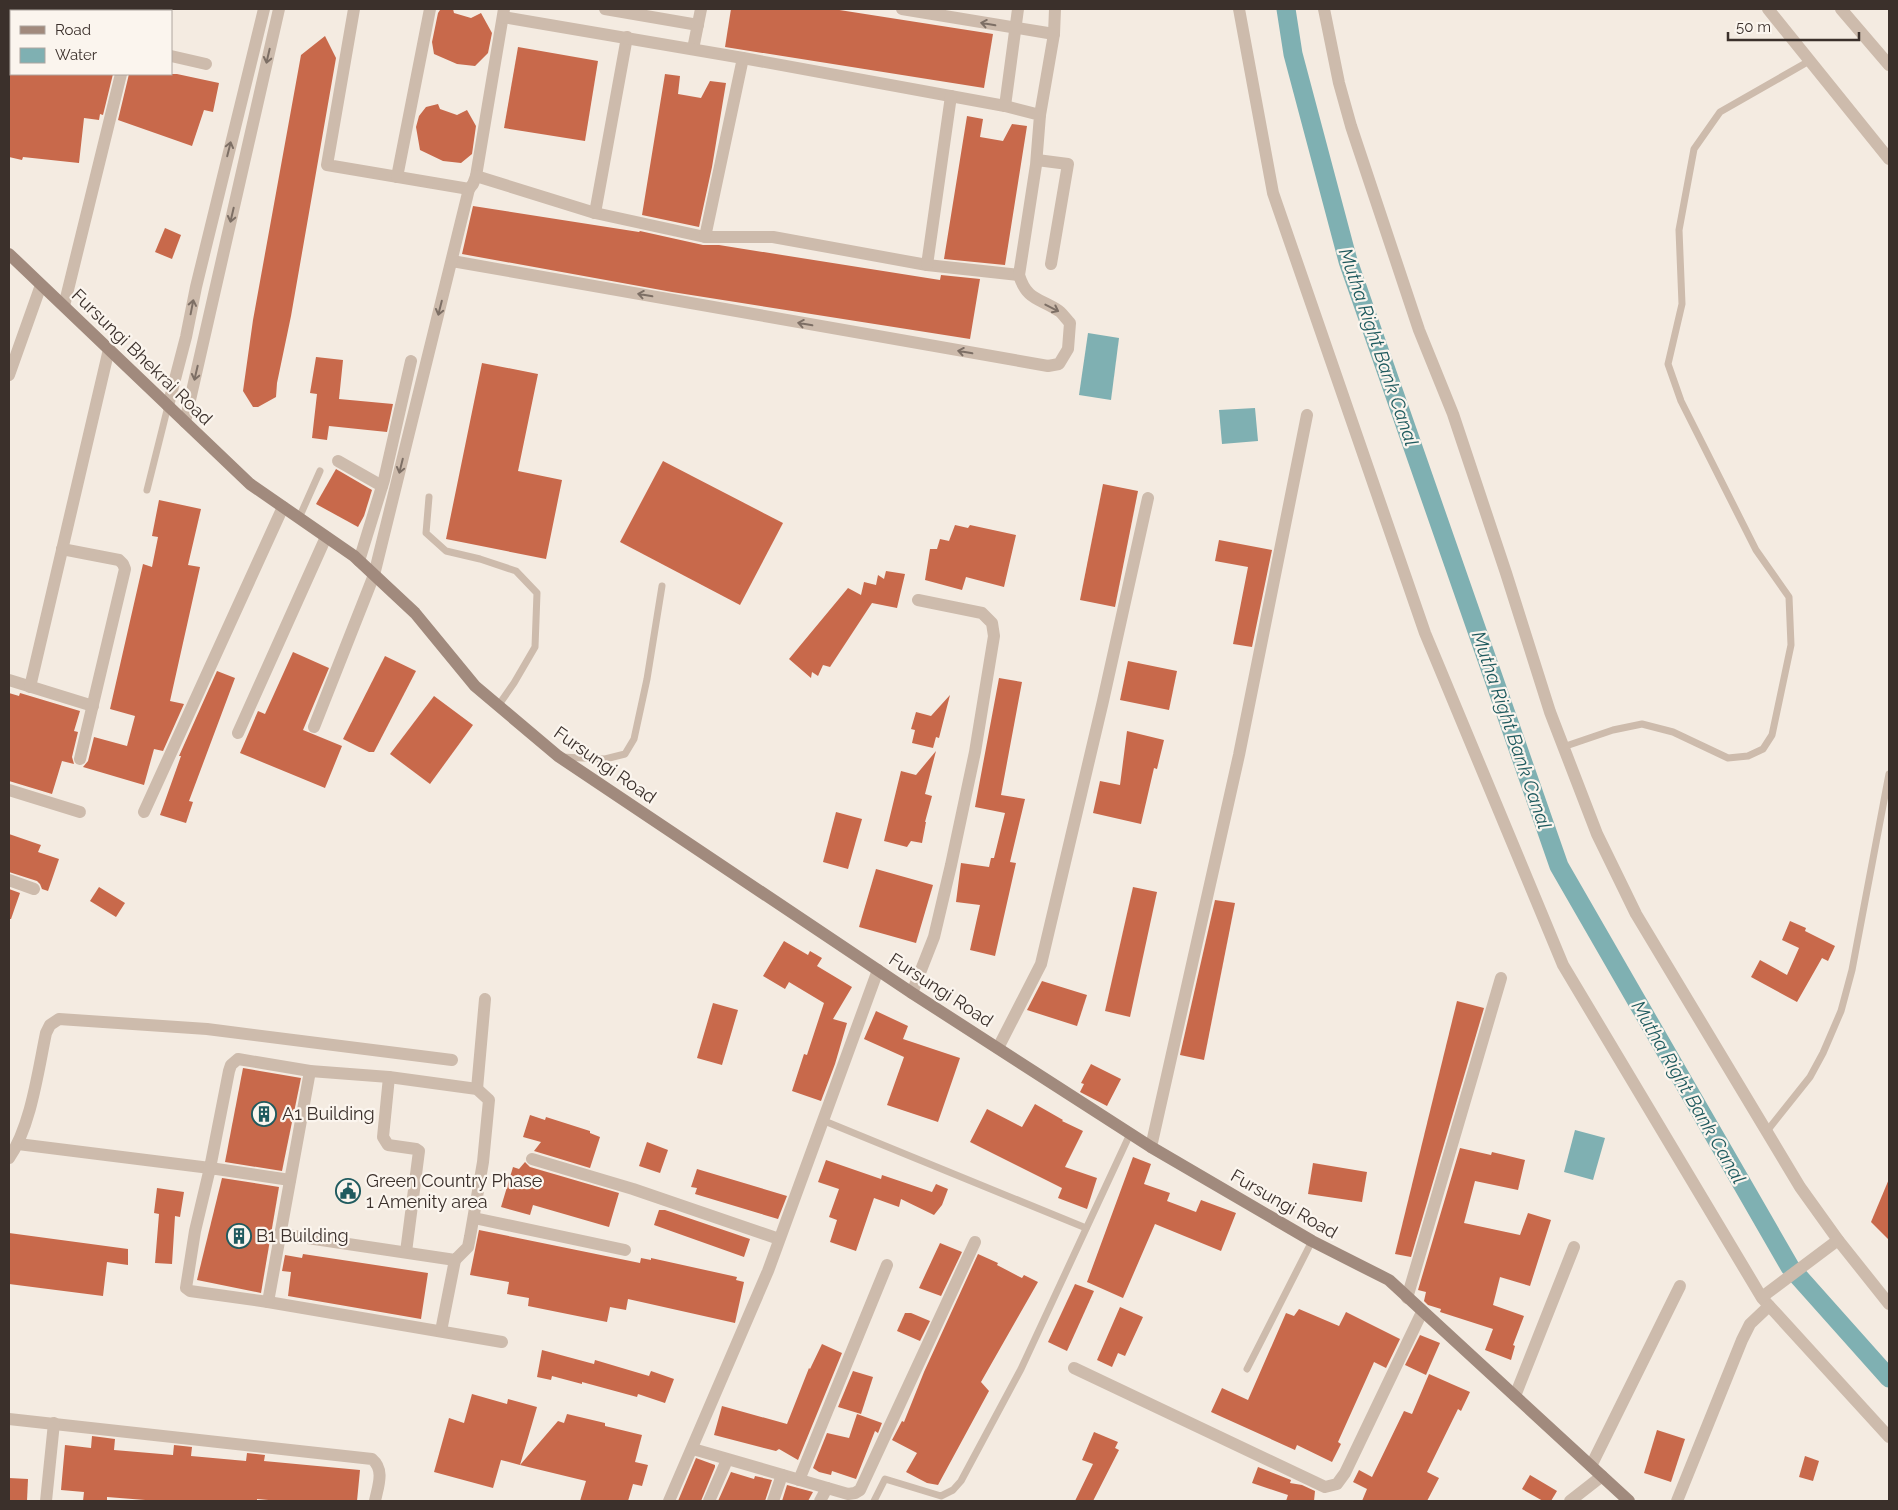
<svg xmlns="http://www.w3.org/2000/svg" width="1898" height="1510" viewBox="0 0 1898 1510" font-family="Raleway,sans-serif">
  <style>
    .water { fill: #7fb0b2 }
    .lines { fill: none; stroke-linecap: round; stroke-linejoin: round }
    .canal { stroke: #7fb0b2; stroke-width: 19 }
    .building { fill: #c8694b }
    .lane { stroke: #cdbbac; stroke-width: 7 }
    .street { stroke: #cdbbac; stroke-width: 12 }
    .secondary { stroke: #a18a7d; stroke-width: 12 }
    .oneway { stroke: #7d6f65 }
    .labels { text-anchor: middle; stroke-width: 4.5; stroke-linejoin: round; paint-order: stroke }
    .street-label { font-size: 18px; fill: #3b302b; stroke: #fbf5ee }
    .poi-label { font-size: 18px; fill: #3b302b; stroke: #fbf5ee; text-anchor: start }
    .water-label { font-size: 19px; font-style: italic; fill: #1f5a5e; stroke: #fbf5ee }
  </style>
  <rect width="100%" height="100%" fill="#f4ebe1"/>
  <g class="water">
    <path d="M1088,333l31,5 -8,62 -32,-5z"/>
    <path d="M1255,408l3,33 -36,3 -3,-34z"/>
    <path d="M1575,1130l30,8 -12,42 -29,-8z"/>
  </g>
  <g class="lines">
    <path class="canal" d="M1286,9l7,45 55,207 211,605 231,401 99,111"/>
  </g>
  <g class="building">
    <path d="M453,9l1,4 17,5 10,-5 11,20 -4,20 -13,13 -18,-2 -23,-10 -2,-12 6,-29 2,-3z"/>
    <path d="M731,9h102l160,25 -9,54 -259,-41z"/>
    <path d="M325,36l11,22 -45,258 -14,67 -1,14 -18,10h-5l-10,-16 10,-71 48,-265z"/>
    <path d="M518,47l80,14 -13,80 -81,-13z"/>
    <path d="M9,74h104l-10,41 -3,-1 -1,6 -15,-2 -5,45 -56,-6 -1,3 -13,-3z"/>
    <path d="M129,74h48l42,9 -6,29 -9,-2 -12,36 -74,-26z"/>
    <path d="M665,74l15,2 -2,18 23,4 9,-17 16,2 -14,84 -13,60 -57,-12z"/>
    <path d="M438,104l2,5 17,6 10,-5 9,16 -4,28 -11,9 -18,-2 -23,-11 -4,-23 3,-11 7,-9z"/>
    <path d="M967,116l16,3 -3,18 23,4 9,-17 15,2 -22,139 -61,-6z"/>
    <path d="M473,206l166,26 1,-1 63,14h16l221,35 1,-5 39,4 -10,60 -298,-47 -210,-38z"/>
    <path d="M165,228l16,7 -9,24 -17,-7z"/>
    <path d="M316,357l27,3 -4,39 54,5 -6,28 -58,-6 -2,14 -15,-2 5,-44 -7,-1z"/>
    <path d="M482,363l56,11 -20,97 44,9 -16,79 -100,-20z"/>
    <path d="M663,461l120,62 -43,82 -120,-63z"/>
    <path d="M336,469l36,21 -8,26 -6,11 -42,-23z"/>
    <path d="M1103,484l35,7 -23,116 -35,-7z"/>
    <path d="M159,500l42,9 -13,56 12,2 -30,134 14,3 -21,47 -9,-2 -10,36 -61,-18 5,-6 6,-24 33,9 8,-30 -25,-7 33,-145 9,3 6,-30 -6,-1z"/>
    <path d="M955,525l13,3 2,-3 46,10 -12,52 -38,-10 -4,13 -37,-10 5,-31h7l3,-10 9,2z"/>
    <path d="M1219,540l53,10 -20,97 -19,-3 15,-77 -33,-6z"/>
    <path d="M886,571l19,3 -8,34 -25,-5 -42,64 -7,-2 -5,11 -6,-4 -1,6 -22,-19 59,-71 13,7 3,-13 12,3 2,-10 6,4z"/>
    <path d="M293,652l36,16 -26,62 39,16 -17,42 -85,-35 18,-42 7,3z"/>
    <path d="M385,656l31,15 -42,81h-5l-26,-13z"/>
    <path d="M1128,661l49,10 -8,39 -49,-10z"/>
    <path d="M217,671l18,7 -46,123 4,1 -7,21 -26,-8 21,-59h-2z"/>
    <path d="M999,678l23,4 -21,113 24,4 -15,63 6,1 -21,93 -25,-6 10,-45 -24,-3 5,-39 28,4 2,-9h3l11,-45 -30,-6z"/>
    <path d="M9,693l10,3 1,-3 60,18 -6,20 4,1 -6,25 2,7 -12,-3 -10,33 -43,-13z"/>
    <path d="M950,695l-11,43 -3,-1 -3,11 -21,-5 3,-13 -4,-1 5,-17 15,4z"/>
    <path d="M434,696l39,29 -43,59 -40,-30z"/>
    <path d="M1127,731l37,9 -7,29 -3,-1 -13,56 -48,-11 7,-32 20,4z"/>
    <path d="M936,751l-11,43 7,2 -7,26h1l-4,21 -11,-2 -4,6 -23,-6 17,-70 15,4z"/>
    <path d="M836,812l26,7 -14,50 -25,-7z"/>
    <path d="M9,834l32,11 -3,7 21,7 -11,32 -6,-2 -2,-5 -3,-3 -28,-9z"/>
    <path d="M876,869l57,16 -17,58 -57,-16z"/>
    <path d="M99,887l26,16 -9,14 -26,-16z"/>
    <path d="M1133,887l24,5 -27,125 -25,-6z"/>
    <path d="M9,889l11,4 -9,26h-2z"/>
    <path d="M1215,900l20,3 -31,157 -24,-5z"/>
    <path d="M1790,921l16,7 -1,3 30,15 -7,15 -6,-3 -25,44 -46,-25 9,-17 27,15 12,-27 -17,-8z"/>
    <path d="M784,941l24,14 2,-4 12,7 -5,8 35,21 -19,32 14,4 -12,41 -14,37 -29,-10 12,-37 3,1 17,-52 -35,-21 -4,7 -22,-13z"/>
    <path d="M1042,981l45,14 -10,31 -50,-16z"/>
    <path d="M1457,1001l27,7 -73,249 -16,-3z"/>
    <path d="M713,1003l25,7 -16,55 -25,-7z"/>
    <path d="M876,1011l32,15 -5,13 57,19 -22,64 -51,-17 17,-48 -40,-18z"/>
    <path d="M1091,1064l30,15 -14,27 -27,-14 4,-8 -3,-1z"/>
    <path d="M243,1068l58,10 -19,93 -57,-9z"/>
    <path d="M1035,1104l28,16 -1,1 21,10 -18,36 32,11 -10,31 -29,-11 4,-10 -92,-46 17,-33 35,18z"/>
    <path d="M530,1115l15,5 1,-3 44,14v2l10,4 -10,31 -56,-17 7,-9 -18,-5z"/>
    <path d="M647,1142l21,8 -8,23 -21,-7z"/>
    <path d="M1460,1148l31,7 1,-3 33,8 -7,30 -43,-9 -11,42 56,12 8,-22 23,7 -21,66 -30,-9 -7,28 31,11 -11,29 2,1 -4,14 -26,-10 8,-21 -53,-17 1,-3 -13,-4 -4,-4 2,-9 -8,-2z"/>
    <path d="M1133,1157l18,7 -7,20 26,9 -3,8 29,11 5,-12 35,13 -15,38 -66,-27 -32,74 -36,-16z"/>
    <path d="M826,1160l55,19 1,-4 50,17 4,-8 12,5 -6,16 -8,10 -33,-16 -2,8 -25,-9 -18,53 -26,-9 7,-22 -8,-3 10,-28 -21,-7z"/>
    <path d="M525,1162l5,5 89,26 -10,34 -76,-22 -3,10 -29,-8 12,-40 6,2z"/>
    <path d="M1313,1163l54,9 -5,30 -54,-8z"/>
    <path d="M697,1169l90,27 -9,23 -83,-25 2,-6 -6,-1z"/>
    <path d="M222,1178l57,9 -18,106 -64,-13z"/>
    <path d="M1889,1179v61l-18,-18z"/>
    <path d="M157,1188l27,4 -4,25 -5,-1 -3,48 -17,-1 4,-49 -5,-1z"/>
    <path d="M659,1210h6l85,29 -6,18 -90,-32z"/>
    <path d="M479,1230l161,33 1,-5 10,2v-2l86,19 -1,3 8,2 -9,41 -107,-24 -2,11 -16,-3 -3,15 -79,-16 1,-8 -22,-4 2,-12 -39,-7z"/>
    <path d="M9,1233l119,16v16l-21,-3 -4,34 -94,-12z"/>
    <path d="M940,1243l22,9 -21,44 -22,-8z"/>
    <path d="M303,1254l125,19 -7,46 -133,-23 3,-24 -9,-1 3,-16 17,3z"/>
    <path d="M978,1254l20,9 -1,2 25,13 2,-3 14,7 -57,100 8,9 -51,94 -11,-2 -21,-11 11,-19 -25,-13 10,-19 2,1 20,-50z"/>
    <path d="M1075,1284l19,7 -27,60 -19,-9z"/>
    <path d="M1120,1307l23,10 -18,39 -7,-3 -6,14 -15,-7z"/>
    <path d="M1299,1309l40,17 7,-14 54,27 -14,29 -12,-6 -36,80 3,2 -9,18 -35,-17 -2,5 -84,-38 11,-24 26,12 38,-87 8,3z"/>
    <path d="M905,1313h6l19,8 -10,20 -23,-10z"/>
    <path d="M1420,1335l20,8 -14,32 -21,-10z"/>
    <path d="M822,1344l20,9 -44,107 -19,-11 -3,2 -62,-16 8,-29 65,18 22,-56 1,1z"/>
    <path d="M542,1350l52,14 1,-4 54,16 2,-5 23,8 -9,24 -27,-9 -1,3 -55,-15v2l-30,-8 -1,4 -14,-3z"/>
    <path d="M853,1371l20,6 -12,37 -23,-7z"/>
    <path d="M1429,1374l41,18 -9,19 -3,-2 -31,63 12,6 -12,23h-65l5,-12 -14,-7 6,-12 13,7 32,-66 8,3z"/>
    <path d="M472,1394l35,10 1,-5 29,8 -17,58 -19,-5 -8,28 -59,-16 15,-54 15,5z"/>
    <path d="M567,1414l38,9v3l37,9 -7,27 13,3 -6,21 -9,-2 -5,17h-48l6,-20 -66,-16 38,-44 6,2z"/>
    <path d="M857,1414l25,9 -4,10 -3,-2 -19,48 -24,-8 -1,4 -12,-3 -6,-4 14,-35 22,5z"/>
    <path d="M1657,1430l28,9 -14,43 -27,-9z"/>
    <path d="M1094,1432l24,10 -3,6 4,2 -26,51h-18l18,-37 -11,-4z"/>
    <path d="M92,1436l23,3 -1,11 59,5 1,-10 18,2 -1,9 55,5 1,-8 18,2 -1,6 96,9 -3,31h-77l-23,-2v2h-99l-51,-4v4h-24l1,-9 -23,-2 4,-45 26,3z"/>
    <path d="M1805,1456l14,5 -6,20 -14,-4z"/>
    <path d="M696,1458l19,7v2l-14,34h-23z"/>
    <path d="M1258,1467l33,13 -1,3 12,2 13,6 -1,10h-28l2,-6 -36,-12z"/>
    <path d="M731,1472l23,7 1,-3 17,4 -7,21h-47z"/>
    <path d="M1530,1475l27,16 -6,10h-8l-21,-12z"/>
    <path d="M9,1478l19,1 -1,22h-18z"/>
    <path d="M787,1485l26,7 -5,9h-26z"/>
  </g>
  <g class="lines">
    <g class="lane">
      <path d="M147,490l21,-84"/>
      <path d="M429,497l-3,36 20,18 34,8 36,12 21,22 -2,54 -21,36 -16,23"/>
      <path d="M299,518l21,-47"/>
      <path d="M1563,747l50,-17 29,-6 31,8 55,26 20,-2 15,-7 9,-14 19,-90 -2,-48 -33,-47 -75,-149 -13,-37 14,-60 -3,-74 15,-81 26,-37 91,-52"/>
      <path d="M561,757l44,2 20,-5 9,-15 13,-60 15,-93"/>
      <path d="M822,1120l264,108"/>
      <path d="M1767,1131l43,-54 13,-24 18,-42 11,-41 37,-196"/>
      <path d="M1247,1369l65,-128"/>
      <path d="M874,1501l11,-22 56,17 12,-6 8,-9 60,-112 109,-235"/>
    </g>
    <g class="street">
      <path d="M74,9l15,2"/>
      <path d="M354,9l-27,156 142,24 4,-5 3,-8 28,-167"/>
      <path d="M605,9l93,16"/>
      <path d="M902,9l152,25"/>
      <path d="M1239,9l34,184 152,440 138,332 199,333 127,139"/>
      <path d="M1324,9l15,74 12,43 68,204 34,84 53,159 44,139 47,122 39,80 164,273 38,53 51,64"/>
      <path d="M1768,9l121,150"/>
      <path d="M1841,9l48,56"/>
      <path d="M693,49l8,-40"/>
      <path d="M171,56l35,8"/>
      <path d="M1005,106l13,-97"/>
      <path d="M1040,115l14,-81 1,-25"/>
      <path d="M1037,160l31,4 -17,100"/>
      <path d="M476,176l119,37 110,24h68l154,28 92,10"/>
      <path d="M397,177l33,-168"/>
      <path d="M595,213l32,-176"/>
      <path d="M705,237l38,-179"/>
      <path d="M452,261l596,105 11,-2 9,-15 2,-26c-4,-4 -7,-9 -11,-12 -19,-13 -32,-10 -40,-36l17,-110 4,-50 -35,-9 -262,-48 -240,-41"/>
      <path d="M927,265l24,-169"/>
      <path d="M64,306l57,-232"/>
      <path d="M9,375l32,-90"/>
      <path d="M168,406l18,-69 10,-50 68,-278"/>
      <path d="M185,422l94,-413"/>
      <path d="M338,461l44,25"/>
      <path d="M62,549l57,11 4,4 2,5 -45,190"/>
      <path d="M359,561l25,-81 27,-119"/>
      <path d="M9,680l84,26"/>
      <path d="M30,687l79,-338"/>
      <path d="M314,727l60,-152 95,-386"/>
      <path d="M238,733l88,-196"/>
      <path d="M9,790l71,22"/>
      <path d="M144,812l139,-305"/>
      <path d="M9,880l25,9"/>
      <path d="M912,993l22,-56 17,-72 24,-113 19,-116 -2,-13 -10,-10 -64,-13"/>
      <path d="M998,1048l43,-84 62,-263 45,-203"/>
      <path d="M389,1077l-6,60 5,8 28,4 3,2 -13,101"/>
      <path d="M477,1089l8,-90"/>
      <path d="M18,1144l192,24 19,-97 2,-6 7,-6 72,12 79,6 88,12 12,11 -6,62 -13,75 -2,10 -13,13 -174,-26"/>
      <path d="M1151,1147l88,-392 68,-340"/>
      <path d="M9,1158c22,-32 29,-87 37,-125l4,-8 9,-6 148,10 245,31"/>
      <path d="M532,1159l101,30 146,50"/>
      <path d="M290,1180l-80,-12 -15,63 -9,57 4,3 78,11 234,40"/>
      <path d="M474,1218l151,32"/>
      <path d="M1762,1297l76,-57"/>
      <path d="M1407,1298l94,-320"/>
      <path d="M268,1302l42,-231"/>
      <path d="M441,1331l14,-71"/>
      <path d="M1074,1368l251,119 12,-3 8,-11 77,-161"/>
      <path d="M1515,1396l59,-149"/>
      <path d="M9,1419l363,40c13,11 6,27 3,42"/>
      <path d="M693,1449l155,45 7,-1 5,-3 115,-248"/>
      <path d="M1591,1466l89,-180"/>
      <path d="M799,1480l88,-215"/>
      <path d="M46,1501l8,-78"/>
      <path d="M669,1501l99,-230 110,-301"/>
      <path d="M709,1501l18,-41"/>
      <path d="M773,1501l9,-26"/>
      <path d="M820,1501l7,-13"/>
      <path d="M1570,1501l32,-25"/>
      <path d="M1677,1501l65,-161 8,-16 19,-18"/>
    </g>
    <path class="secondary" d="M9,254l241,230 104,72 61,57 60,73 83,70 354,237 239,154 161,94 77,39 240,221"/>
  </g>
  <defs><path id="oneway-shaft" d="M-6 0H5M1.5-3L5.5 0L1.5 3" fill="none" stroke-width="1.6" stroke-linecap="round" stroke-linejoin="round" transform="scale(1.25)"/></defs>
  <g class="oneway">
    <use href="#oneway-shaft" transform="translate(988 24) rotate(-170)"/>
    <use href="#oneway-shaft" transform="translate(268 56) rotate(103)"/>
    <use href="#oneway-shaft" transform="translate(229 149) rotate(-76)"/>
    <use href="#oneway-shaft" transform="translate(232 215) rotate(103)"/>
    <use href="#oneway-shaft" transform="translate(645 295) rotate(-170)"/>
    <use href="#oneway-shaft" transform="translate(192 307) rotate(-79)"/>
    <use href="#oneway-shaft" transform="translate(440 308) rotate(104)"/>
    <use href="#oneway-shaft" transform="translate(1052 308) rotate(27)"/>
    <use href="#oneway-shaft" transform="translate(805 324) rotate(-170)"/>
    <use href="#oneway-shaft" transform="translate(965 352) rotate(-170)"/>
    <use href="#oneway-shaft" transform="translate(196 373) rotate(103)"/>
    <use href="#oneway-shaft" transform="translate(401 466) rotate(104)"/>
  </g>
  <defs>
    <symbol id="building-ring" viewBox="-11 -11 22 22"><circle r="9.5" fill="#fbf5ee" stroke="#1f5a5e" stroke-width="1.5"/><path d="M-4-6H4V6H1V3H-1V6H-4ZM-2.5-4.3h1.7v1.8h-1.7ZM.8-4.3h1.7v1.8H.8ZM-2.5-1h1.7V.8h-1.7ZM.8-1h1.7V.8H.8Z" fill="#1f5a5e"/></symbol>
    <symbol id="civic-ring" viewBox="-11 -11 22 22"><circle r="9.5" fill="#fbf5ee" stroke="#1f5a5e" stroke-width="1.5"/><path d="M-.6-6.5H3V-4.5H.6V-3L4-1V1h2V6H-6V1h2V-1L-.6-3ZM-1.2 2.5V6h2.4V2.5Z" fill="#1f5a5e"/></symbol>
  </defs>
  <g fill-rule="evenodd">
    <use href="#building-ring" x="250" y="1100" width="28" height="28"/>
    <use href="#civic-ring" x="334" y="1177" width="28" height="28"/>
    <use href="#building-ring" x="225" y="1222" width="28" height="28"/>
  </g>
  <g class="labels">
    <g class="street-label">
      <text transform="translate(142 357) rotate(44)" y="6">Fursungi Bhekrai Road</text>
      <text transform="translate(605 765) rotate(35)" y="6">Fursungi Road</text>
      <text transform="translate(941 990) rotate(33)" y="6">Fursungi Road</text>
      <text transform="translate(1284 1204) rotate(30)" y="6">Fursungi Road</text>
    </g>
    <g class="poi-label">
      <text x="282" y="1120">A1 Building</text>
      <text x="366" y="1187">Green Country Phase<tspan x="366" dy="21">1 Amenity area</tspan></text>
      <text x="256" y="1242">B1 Building</text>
    </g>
    <g class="water-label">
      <text transform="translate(1379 347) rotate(71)" y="7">Mutha Right Bank Canal</text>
      <text transform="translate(1512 730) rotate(71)" y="7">Mutha Right Bank Canal</text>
      <text transform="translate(1689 1092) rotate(60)" y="7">Mutha Right Bank Canal</text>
    </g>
  </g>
  <rect width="1898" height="1510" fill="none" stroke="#3b302b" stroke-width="20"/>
  <rect x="10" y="10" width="162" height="65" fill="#fbf5ee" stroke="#aea6a0"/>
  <rect x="20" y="26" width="25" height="8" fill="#a18a7d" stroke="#aea6a0"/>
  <text x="55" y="35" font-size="15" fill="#3b302b">Road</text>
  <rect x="20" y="48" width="25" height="15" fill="#7fb0b2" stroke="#aea6a0"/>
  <text x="55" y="60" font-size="15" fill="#3b302b">Water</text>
  <path d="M1728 32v8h131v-8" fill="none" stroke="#3b302b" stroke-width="2.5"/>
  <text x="1736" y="32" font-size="15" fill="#3b302b" stroke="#fbf5ee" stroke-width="4" paint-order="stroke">50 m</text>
</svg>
